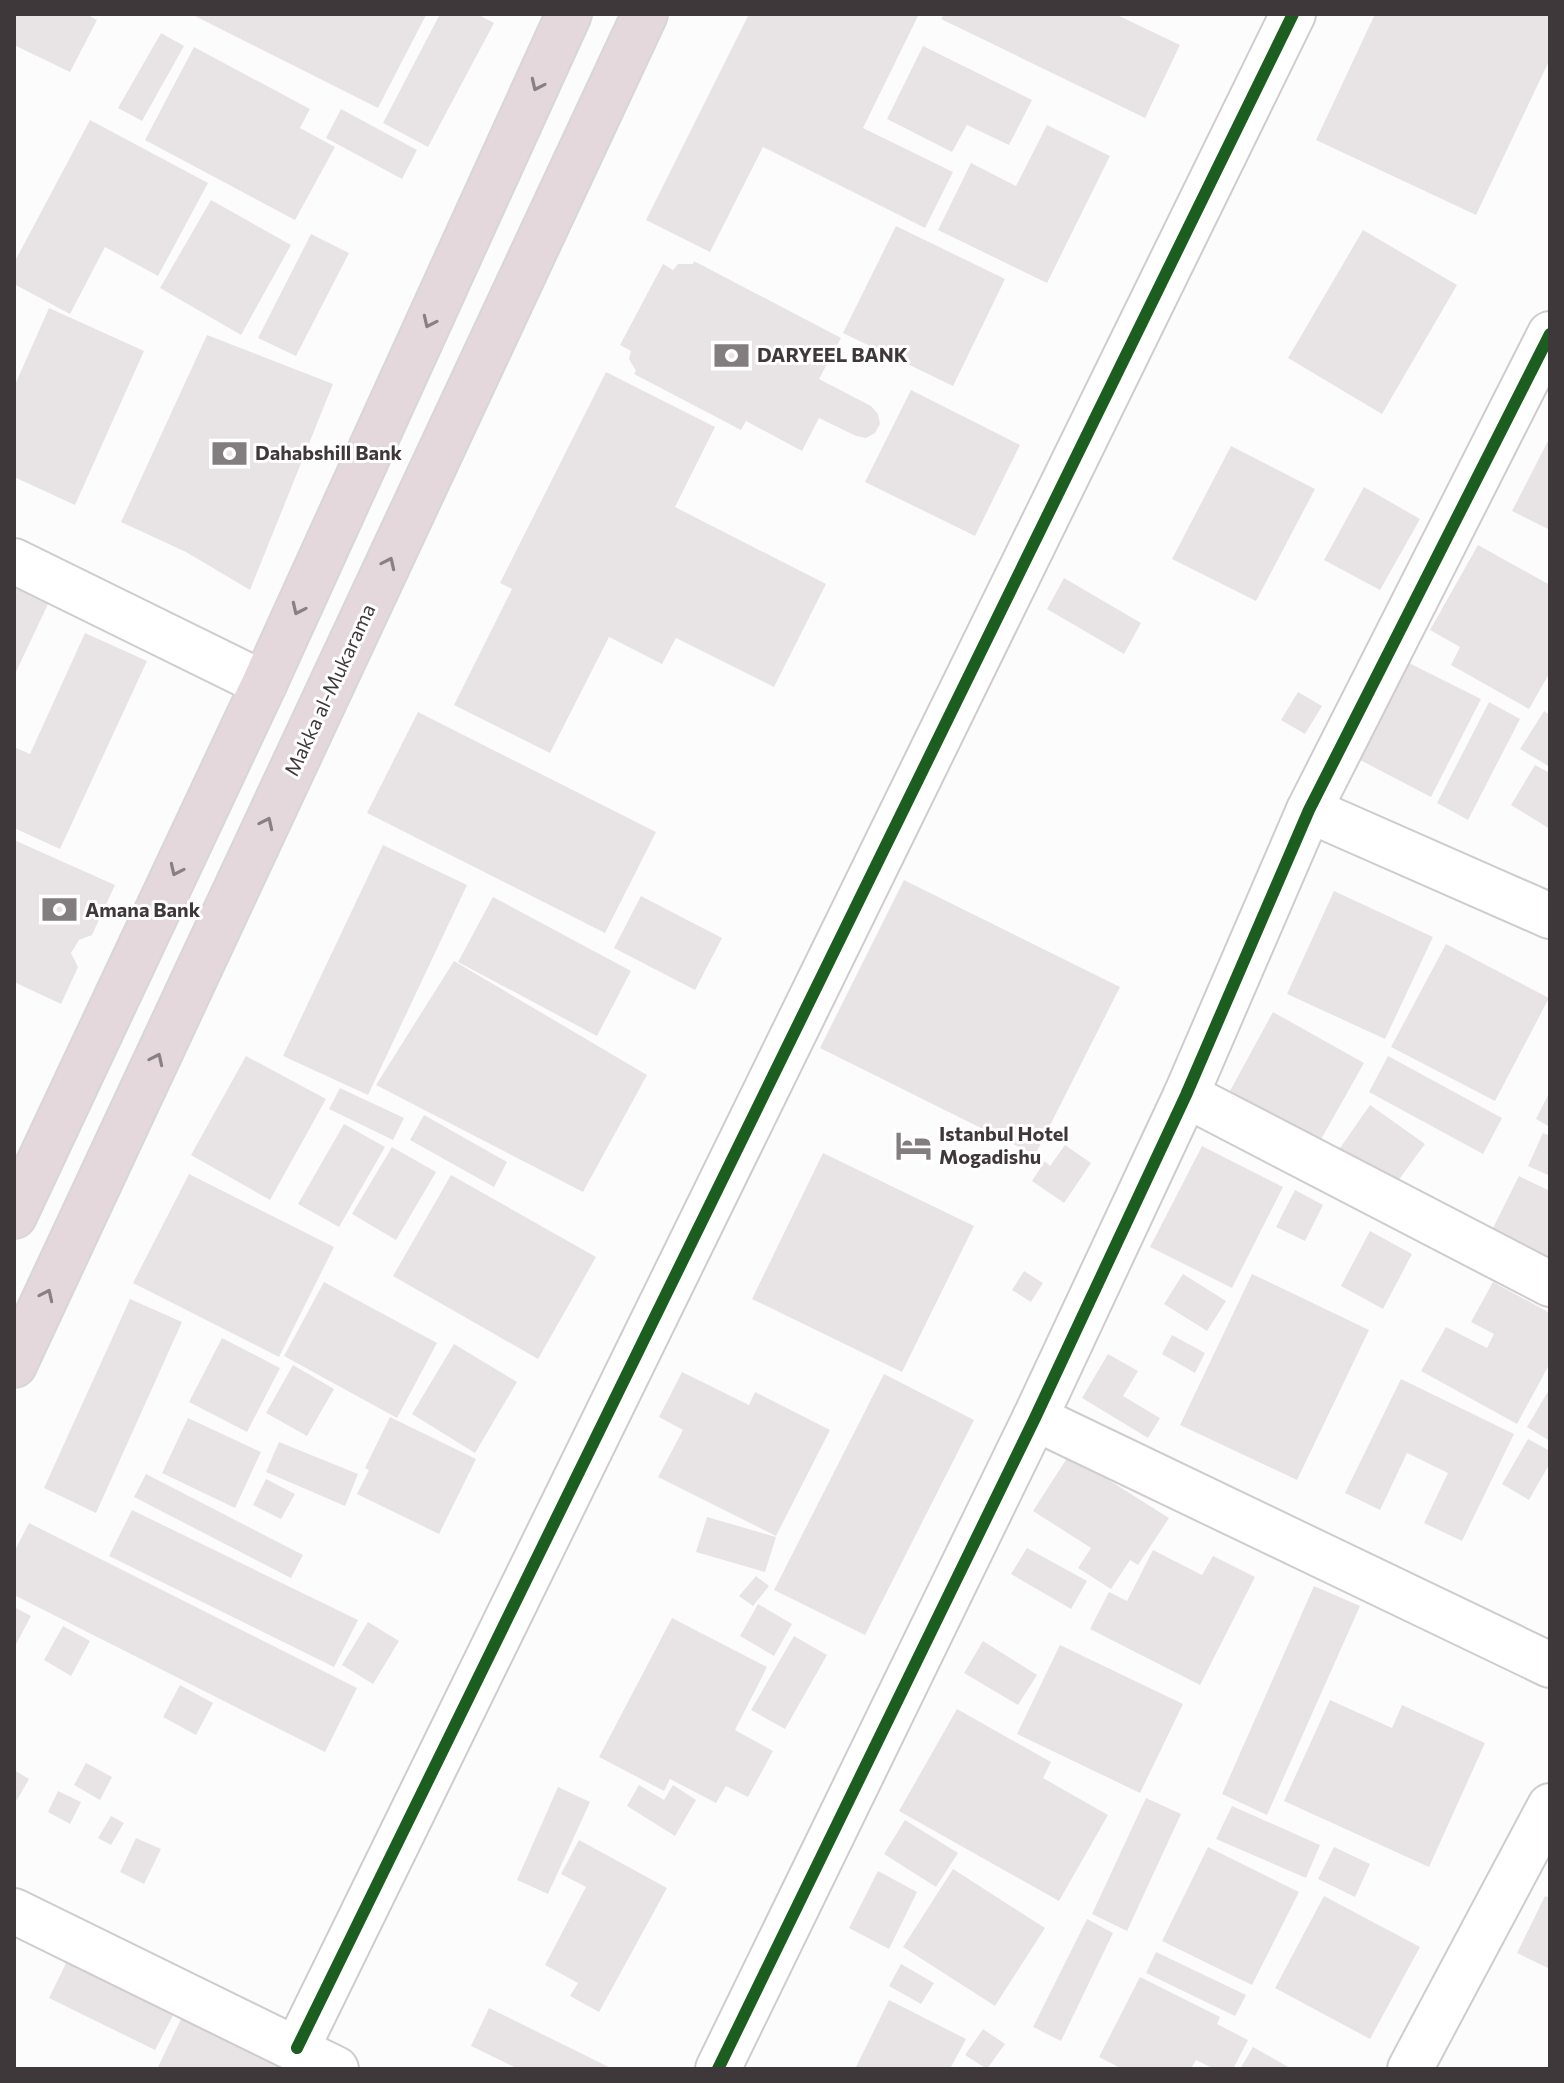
<svg xmlns="http://www.w3.org/2000/svg" width="1564" height="2083" viewBox="0 0 1564 2083" font-family="Commissioner,sans-serif">
  <style>
    .building { fill: #e8e4e6 }
    .lines { fill: none; stroke-linecap: round; stroke-linejoin: round }
    .minor-casing { stroke: #cfcccd; stroke-width: 48 }
    .highway-casing { stroke: #d8d6d7; stroke-width: 48 }
    .minor { stroke: #fff; stroke-width: 44 }
    .highway { stroke: #e4d8dd; stroke-width: 44 }
    .cycleway-casing { stroke: #fff; stroke-width: 17 }
    .cycleway { stroke: #1b5e20; stroke-width: 12 }
    .oneway { stroke: #898084 }
    .labels { text-anchor: middle; stroke-width: 6; stroke-linejoin: round; paint-order: stroke }
    .poi-label { font-size: 20px; font-weight: bold; fill: #3f383b; stroke: #fff; text-anchor: start }
    .street-label { font-size: 20px; fill: #3f383b; stroke: #fff }
  </style>
  <rect width="100%" height="100%" fill="#fdfcfc"/>
  <g class="building">
    <path d="M14,14h72l11,6 -27,52 -56,-27z"/>
    <path d="M191,14h234l1,1 -48,93z"/>
    <path d="M440,14h37l17,9 -66,124 -45,-24z"/>
    <path d="M749,14h170l-56,114 90,44 -28,56 -162,-81 -53,105 -64,-32z"/>
    <path d="M944,14h171l65,31 -35,73 -204,-99z"/>
    <path d="M1375,14h175v45l-74,156 -160,-75z"/>
    <path d="M161,33l23,13 -42,75 -24,-13z"/>
    <path d="M923,46l109,54 -23,45 -42,-20 -15,27 -65,-33z"/>
    <path d="M194,47l116,62 -10,19 35,19 -40,73 -150,-80z"/>
    <path d="M341,109l76,41 -15,29 -76,-41z"/>
    <path d="M90,120l118,63 -50,93 -53,-29 -35,67 -56,-30v-21z"/>
    <path d="M1047,125l63,31 -63,127 -109,-53 33,-67 45,23z"/>
    <path d="M211,200l80,45 -50,90 -81,-47z"/>
    <path d="M896,226l109,53 -52,107 -110,-53z"/>
    <path d="M1363,230l94,55 -75,129 -94,-56z"/>
    <path d="M311,234l38,19 -53,103 -38,-18z"/>
    <path d="M694,261l147,77 -22,41 52,27 7,8 2,10 -5,9 -9,5 -10,-2 -37,-18 -17,33 -56,-30 -5,9 -107,-56 2,-3 -7,-12 2,-8 -11,-6 43,-81 10,6 5,-6h15z"/>
    <path d="M49,308l95,43 -69,154 -61,-28v-90z"/>
    <path d="M207,335l126,49 -83,206 -64,-38 -65,-30z"/>
    <path d="M606,372l109,55 -40,80 151,77 -52,103 -98,-49 -14,26 -53,-27 -59,116 -96,-48 58,-116 -12,-6z"/>
    <path d="M911,390l109,55 -45,91 -110,-54z"/>
    <path d="M1550,437v93l-38,-19z"/>
    <path d="M1231,446l84,43 -59,112 -84,-42z"/>
    <path d="M1364,487l56,32 -40,71 -56,-30z"/>
    <path d="M1478,545l72,40v87l-21,37 -78,-44 9,-18 -30,-17z"/>
    <path d="M14,561l44,22 -44,93z"/>
    <path d="M1064,578l77,45 -17,31 -77,-45z"/>
    <path d="M85,633l62,28 -87,188 -46,-21v-81l16,7z"/>
    <path d="M1409,663l72,36 -50,98 -71,-37z"/>
    <path d="M1298,692l24,14 -17,28 -24,-14z"/>
    <path d="M1489,702l31,17 -52,101 -31,-17z"/>
    <path d="M1544,711l6,4v52l-30,-18z"/>
    <path d="M418,712l238,120 -51,101 -238,-120z"/>
    <path d="M1535,765l15,8v56l-39,-24z"/>
    <path d="M14,840l101,45 -23,50 -13,5 -8,13 7,14 -17,37 -47,-22z"/>
    <path d="M383,845l84,40 -99,210 -85,-39z"/>
    <path d="M904,880l216,107 -85,168 -215,-107z"/>
    <path d="M1334,891l99,46 -48,102 -98,-45z"/>
    <path d="M641,896l81,42 -27,52 -81,-42z"/>
    <path d="M493,897l138,74 -34,65 -139,-74z"/>
    <path d="M1446,944l103,54 -54,103 -104,-54z"/>
    <path d="M454,961l193,114 -64,117 -207,-107z"/>
    <path d="M1273,1012l91,51 -49,87 -90,-50z"/>
    <path d="M246,1056l80,43 -56,101 -79,-45z"/>
    <path d="M1388,1056l114,62 -19,36 -114,-62z"/>
    <path d="M340,1088l64,30 -11,22 -64,-31z"/>
    <path d="M1550,1091v36l-14,-8z"/>
    <path d="M1370,1105l55,39 -33,45 -54,-38z"/>
    <path d="M424,1115l83,47 -13,25 -84,-47z"/>
    <path d="M344,1124l41,23 -46,80 -41,-23z"/>
    <path d="M1543,1133l7,3v40l-22,-10z"/>
    <path d="M1065,1145l26,18 -27,40 -32,-22 13,-20 5,5z"/>
    <path d="M1202,1146l81,41 -51,101 -82,-41z"/>
    <path d="M392,1147l44,25 -40,68 -44,-26z"/>
    <path d="M823,1153l151,73 -72,146 -150,-73z"/>
    <path d="M189,1174l145,73 -55,110 -146,-74z"/>
    <path d="M451,1175l145,82 -58,102 -145,-83z"/>
    <path d="M1519,1176l31,15v71l-60,-28z"/>
    <path d="M1295,1190l28,15 -18,36 -29,-14z"/>
    <path d="M1370,1231l42,23 -29,55 -42,-23z"/>
    <path d="M1024,1271l19,12 -12,19 -19,-12z"/>
    <path d="M1183,1274l43,27 -19,30 -43,-27z"/>
    <path d="M1252,1274l117,56 -72,150 -117,-55z"/>
    <path d="M324,1282l113,61 -40,75 -113,-62z"/>
    <path d="M1493,1282l57,31v50l-33,61 -96,-53 25,-44 41,21 7,-14 -23,-12z"/>
    <path d="M130,1299l52,23 -86,191 -52,-25z"/>
    <path d="M1172,1335l33,18 -10,20 -33,-19z"/>
    <path d="M222,1338l58,30 -33,64 -58,-30z"/>
    <path d="M454,1344l63,38 -42,71 -63,-39z"/>
    <path d="M1108,1354l30,17 -15,25 37,22 -12,20 -66,-40z"/>
    <path d="M293,1365l41,24 -27,47 -41,-23z"/>
    <path d="M682,1372l67,33 6,-13 75,38 -54,106 -118,-59 25,-47 -24,-13z"/>
    <path d="M884,1374l90,46 -109,215 -91,-45z"/>
    <path d="M1401,1379l113,55 -52,107 -38,-18 24,-50 -41,-20 -27,57 -35,-17z"/>
    <path d="M1550,1388v53l-23,-14z"/>
    <path d="M390,1417l86,42 -37,75 -82,-40 12,-24 -4,-2z"/>
    <path d="M188,1418l73,34 -26,56 -73,-35z"/>
    <path d="M1528,1439l22,12v12l-21,37 -27,-16z"/>
    <path d="M279,1442l79,32 -13,32 -79,-34z"/>
    <path d="M1069,1455l100,63 -31,47 -8,-5 -19,29 -33,-21 13,-20 -58,-37z"/>
    <path d="M146,1474l157,81 -12,23 -157,-81z"/>
    <path d="M266,1479l29,15 -14,25 -28,-14z"/>
    <path d="M132,1510l226,110 -24,47 -225,-111z"/>
    <path d="M707,1517l69,20 -11,35 -69,-20z"/>
    <path d="M29,1523l328,165 -32,64 -311,-157v-43z"/>
    <path d="M1027,1548l60,33 -16,28 -60,-35z"/>
    <path d="M1153,1550l49,25 11,-19 42,21 -55,108 -110,-56 19,-37 18,9z"/>
    <path d="M756,1576l13,10 -16,20 -14,-10z"/>
    <path d="M1314,1586l46,20 -93,209 -45,-21z"/>
    <path d="M758,1604l34,20 -18,32 -34,-20z"/>
    <path d="M14,1607l17,9 -17,32z"/>
    <path d="M672,1618l95,49 -32,63 38,21 -25,46 -22,-11 -10,17 -46,-24 -6,12 -65,-34z"/>
    <path d="M368,1622l31,19 -26,43 -31,-19z"/>
    <path d="M63,1626l27,15 -19,35 -27,-16z"/>
    <path d="M794,1636l33,19 -42,74 -34,-19z"/>
    <path d="M983,1641l54,34 -19,30 -54,-32z"/>
    <path d="M1060,1645l123,59 -43,89 -123,-59z"/>
    <path d="M180,1685l33,18 -17,32 -33,-18z"/>
    <path d="M1330,1700l62,28 10,-23 83,38 -56,124 -145,-66z"/>
    <path d="M957,1709l94,53 -8,16 65,37 -49,86 -160,-90z"/>
    <path d="M86,1763l26,14 -12,23 -26,-15z"/>
    <path d="M14,1770l15,9 -12,21 -3,-2z"/>
    <path d="M639,1785l25,15 9,-15 23,15 -21,36 -48,-30z"/>
    <path d="M558,1787l32,15 -42,92 -31,-14z"/>
    <path d="M58,1791l23,11 -11,22 -22,-12z"/>
    <path d="M1146,1798l35,16 -54,117 -35,-17z"/>
    <path d="M1232,1806l88,39 -14,33 -90,-39z"/>
    <path d="M111,1816l13,7 -13,22 -13,-7z"/>
    <path d="M905,1820l53,33 -22,34 -52,-33z"/>
    <path d="M136,1838l25,11 -17,35 -24,-12z"/>
    <path d="M579,1840l88,48 -68,124 -29,-16 8,-13 -33,-18 41,-78 -25,-13z"/>
    <path d="M1208,1847l91,45 -47,93 -90,-44z"/>
    <path d="M1334,1847l36,17 -15,33 -37,-18z"/>
    <path d="M953,1869l92,59 -50,78 -92,-59z"/>
    <path d="M878,1871l39,21 -28,57 -40,-21z"/>
    <path d="M1324,1896l96,51 -50,92 -95,-51z"/>
    <path d="M1545,1896l5,2v71l-33,-16z"/>
    <path d="M1087,1919l26,14 -52,108 -28,-14z"/>
    <path d="M72,1951l107,53 -24,46 -106,-52z"/>
    <path d="M1156,1952l90,43 -11,21 -89,-43z"/>
    <path d="M901,1964l33,19 -13,21 -32,-18z"/>
    <path d="M1140,1977l80,40 -3,7 31,16 -15,29h-19l-18,-9 -5,9h-69l-23,-12z"/>
    <path d="M889,2000l77,39 -16,30h-95z"/>
    <path d="M489,2008l124,61h-95l-47,-23z"/>
    <path d="M183,2015l109,54h-135z"/>
    <path d="M983,2029l22,15 -18,25 -22,-14z"/>
    <path d="M1253,2047l39,22h-52z"/>
  </g>
  <g class="lines">
    <defs>
      <g id="minor">
        <path d="M14,561l250,123"/>
        <path d="M1309,810l241,106"/>
        <path d="M1186,1095l364,189"/>
        <path d="M1035,1418l515,247"/>
        <path d="M14,1911l322,158"/>
        <path d="M297,2048l996,-2034"/>
        <path d="M718,2069l317,-651 151,-323 123,-285 241,-476"/>
        <path d="M1410,2069l140,-263"/>
      </g>
      <g id="highway">
        <path d="M14,1216l250,-532 305,-670"/>
        <path d="M14,1365l631,-1351"/>
      </g>
    </defs>
    <use href="#minor" class="minor-casing"/>
    <use href="#highway" class="highway-casing"/>
    <use href="#minor" class="minor"/>
    <use href="#highway" class="highway"/>
    <defs>
      <g id="cycleway">
        <path d="M297,2048l996,-2034"/>
        <path d="M718,2069l317,-651 151,-323 123,-285 241,-476"/>
      </g>
    </defs>
    <use href="#cycleway" class="cycleway-casing"/>
    <use href="#cycleway" class="cycleway"/>
  </g>
  <defs><path id="oneway-chevron" d="M-2-3.5L2.5 0L-2 3.5" fill="none" stroke-width="1.6" stroke-linecap="round" stroke-linejoin="round" transform="scale(2)"/></defs>
  <g class="oneway">
    <use href="#oneway-chevron" transform="translate(537 85) rotate(115)"/>
    <use href="#oneway-chevron" transform="translate(429 322) rotate(115)"/>
    <use href="#oneway-chevron" transform="translate(389 563) rotate(-65)"/>
    <use href="#oneway-chevron" transform="translate(298 609) rotate(115)"/>
    <use href="#oneway-chevron" transform="translate(267 823) rotate(-65)"/>
    <use href="#oneway-chevron" transform="translate(176 870) rotate(115)"/>
    <use href="#oneway-chevron" transform="translate(157 1059) rotate(-65)"/>
    <use href="#oneway-chevron" transform="translate(47 1295) rotate(-65)"/>
  </g>
  <defs>
    <symbol id="bank-bare" viewBox="-9 -9 18 18"><path d="M-6-4H6V4H-6ZM0-2.3a2.3 2.3 0 1 0 0 4.6a2.3 2.3 0 1 0 0-4.6Z" fill="#827d7f" stroke="#fff" stroke-width="2.5" paint-order="stroke"/></symbol>
    <symbol id="hotel-bare" viewBox="-9 -9 18 18"><path d="M-6-4.5h1.5V1H6V5H4.5V3h-9V5H-6ZM-4 0a1.8 1.8 0 1 1 3.6 0ZM.5 0V-2.5h3Q6-2.5 6 0Z" fill="#827d7f" stroke="#fff" stroke-width="2.5" paint-order="stroke"/></symbol>
  </defs>
  <g fill-rule="evenodd">
    <use href="#bank-bare" x="706" y="330" width="51" height="51"/>
    <use href="#bank-bare" x="204" y="428" width="51" height="51"/>
    <use href="#bank-bare" x="34" y="884" width="51" height="51"/>
    <use href="#hotel-bare" x="888" y="1120" width="51" height="51"/>
  </g>
  <g class="labels">
    <g class="poi-label">
      <text x="757" y="362">DARYEEL BANK</text>
      <text x="255" y="460">Dahabshill Bank</text>
      <text x="85" y="917">Amana Bank</text>
      <text x="939" y="1141">Istanbul Hotel<tspan x="939" dy="23">Mogadishu</tspan></text>
    </g>
    <g class="street-label">
      <text transform="translate(330 690) rotate(-65)" y="7">Makka al-Mukarama</text>
    </g>
  </g>
  <rect width="1564" height="2083" fill="none" stroke="#3f383b" stroke-width="32"/>
</svg>
